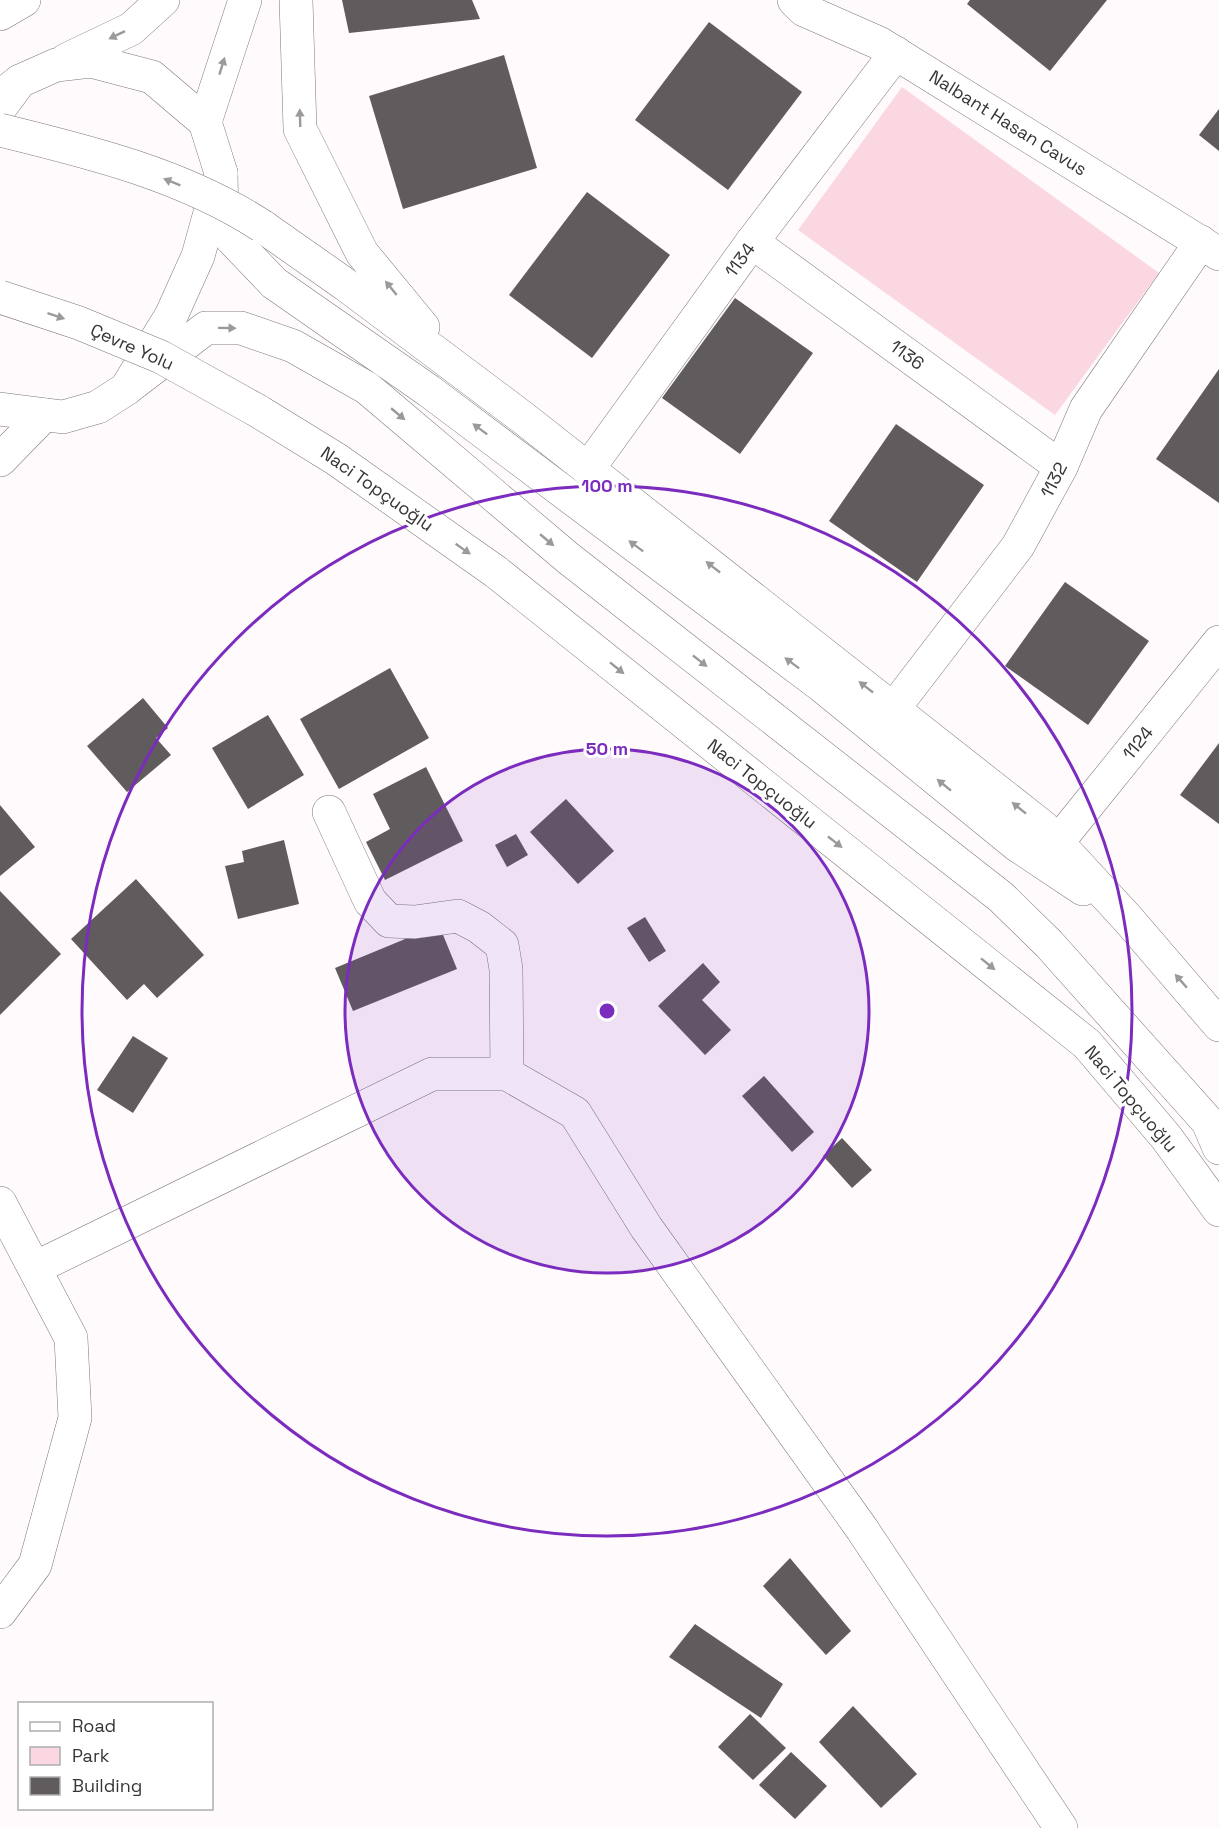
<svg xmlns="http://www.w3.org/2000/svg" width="1219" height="1828" viewBox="0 0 1219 1828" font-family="'Space Grotesk',sans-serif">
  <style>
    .green { fill: #fbd8e1 }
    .building { fill: #605b5c }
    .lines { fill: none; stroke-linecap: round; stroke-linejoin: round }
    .street-casing { stroke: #7d7879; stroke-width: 34 }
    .secondary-casing { stroke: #7d7879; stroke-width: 34 }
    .primary-casing { stroke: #7d7879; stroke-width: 34 }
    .street { stroke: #fff; stroke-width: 33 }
    .secondary { stroke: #fff; stroke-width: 33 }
    .primary { stroke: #fff; stroke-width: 33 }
    .primary-bridge-casing { stroke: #7d7879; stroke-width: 34; stroke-linecap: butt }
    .primary-bridge { stroke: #fff; stroke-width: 33 }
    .oneway { fill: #9b9a9a }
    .ring { fill: none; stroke: #7b2cbf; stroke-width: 3 }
    .labels { text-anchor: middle; stroke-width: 6; stroke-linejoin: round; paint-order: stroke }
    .street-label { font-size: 18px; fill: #373535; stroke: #fff }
    .centre { fill: #7b2cbf; stroke: #fff; stroke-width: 3 }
    .ring-label { font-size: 18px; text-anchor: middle; font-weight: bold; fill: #7b2cbf; stroke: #fff; stroke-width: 6; stroke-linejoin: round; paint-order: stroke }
  </style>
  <rect width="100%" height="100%" fill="#fffafb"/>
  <path class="green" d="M902,87l257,186 -104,142 -257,-185z"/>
  <g class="building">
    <path d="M342,0h130l8,19 -131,14z"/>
    <path d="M970,0h137l-57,71 -83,-67z"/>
    <path d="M709,22l93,70 -74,98 -93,-70z"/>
    <path d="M504,55l33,113 -134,41 -34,-113z"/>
    <path d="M1219,109v42l-20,-16z"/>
    <path d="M587,192l83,63 -78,103 -83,-63z"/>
    <path d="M735,298l78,55 -73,101 -78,-56z"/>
    <path d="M1219,369v134l-63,-44z"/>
    <path d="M896,424l88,61 -67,97 -88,-61z"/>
    <path d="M1065,582l84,59 -61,84 -83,-59z"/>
    <path d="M390,668l39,70 -90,51 -39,-70z"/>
    <path d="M143,698l25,30 -12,10 15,17 -44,37 -40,-46z"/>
    <path d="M268,715l36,60 -56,34 -36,-61z"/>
    <path d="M1219,743v81l-39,-29z"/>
    <path d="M426,767l37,74 -78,39 -19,-38 24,-13 -17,-35z"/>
    <path d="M566,799l48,52 -36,33 -48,-52z"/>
    <path d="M0,805l35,42 -35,29z"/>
    <path d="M516,834l12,21 -21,12 -12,-22z"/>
    <path d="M284,840l15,64 -61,15 -13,-53 19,-4 -2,-11z"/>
    <path d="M136,879l68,76 -47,43 -13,-14 -17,16 -56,-61z"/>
    <path d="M0,891l61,63 -61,61z"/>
    <path d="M645,917l21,34 -17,11 -22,-34z"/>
    <path d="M439,925l18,44 -104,42 -18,-43z"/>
    <path d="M703,963l17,19 -18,18 29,30 -26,25 -47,-49z"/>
    <path d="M133,1036l35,22 -35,55 -36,-23z"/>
    <path d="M764,1076l50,56 -22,20 -50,-56z"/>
    <path d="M842,1138l30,32 -20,18 -29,-32z"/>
    <path d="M790,1558l61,73 -25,24 -63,-69z"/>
    <path d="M695,1624l88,60 -22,34 -92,-61z"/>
    <path d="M853,1706l64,68 -36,34 -62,-66z"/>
    <path d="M750,1714l36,34 -33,32 -35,-33z"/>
    <path d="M791,1752l36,34 -32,33 -36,-34z"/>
  </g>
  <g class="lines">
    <defs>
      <g id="street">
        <path d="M794,0l10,10 75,33 340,211"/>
        <path d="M752,242l309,225"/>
        <path d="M588,469l164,-227 144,-189"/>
        <path d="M894,708l124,-162 43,-79 25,-58 115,-167"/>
        <path d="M329,812l41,89 19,20 26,1 43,-6 21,11 23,18 4,24 1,105"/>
        <path d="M1057,843l162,-201"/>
        <path d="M0,1203l71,135 4,80 -40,147 -35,47"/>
        <path d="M35,1268l397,-194h75l68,39 71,114 216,302 199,299"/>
      </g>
      <g id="secondary">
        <path d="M66,60l65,-31 32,-29"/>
        <path d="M205,122l40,-122"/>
        <path d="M0,409l63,8 35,-10 28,-18 45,-73 27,-60 23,-83 -16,-51 -53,-45 -61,-16 -35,4 -36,16 -17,23"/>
        <path d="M0,460l44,-45"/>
      </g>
      <g id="primary">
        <path d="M296,0l4,129 62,124 61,74"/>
        <path d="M0,14l24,-14"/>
        <path d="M0,97l20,-16"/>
        <path d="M221,173l1,50 9,15 43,45 155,108 393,295 195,159 66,44"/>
        <path d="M262,226l84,59 176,132 521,410 84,91 92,107"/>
        <path d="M126,389l80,-61h35l52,18 74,42 201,170 433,339 48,47 159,178 11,26"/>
        <path d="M258,411l78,48 160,113 591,472 79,93 53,73"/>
      </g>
    </defs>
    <use href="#street" class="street-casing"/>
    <use href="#secondary" class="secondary-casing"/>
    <use href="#primary" class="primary-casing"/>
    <use href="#street" class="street"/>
    <use href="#secondary" class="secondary"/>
    <use href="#primary" class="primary"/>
    <defs>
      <g id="primary-bridge">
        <path d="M0,130c90,22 184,45 262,96"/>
        <path d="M0,297l79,26 82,34 97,54"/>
      </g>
    </defs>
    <use href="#primary-bridge" class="primary-bridge-casing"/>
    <use href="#primary-bridge" class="primary-bridge"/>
  </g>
  <defs><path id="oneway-solid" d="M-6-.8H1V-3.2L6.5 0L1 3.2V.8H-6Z" transform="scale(1.5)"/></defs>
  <g class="oneway">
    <use href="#oneway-solid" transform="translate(117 35) rotate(154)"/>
    <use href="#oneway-solid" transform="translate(222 66) rotate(-73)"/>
    <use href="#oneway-solid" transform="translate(300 118) rotate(-92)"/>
    <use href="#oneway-solid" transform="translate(172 182) rotate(-158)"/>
    <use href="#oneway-solid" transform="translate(391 288) rotate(-129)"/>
    <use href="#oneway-solid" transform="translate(56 316) rotate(18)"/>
    <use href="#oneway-solid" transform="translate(227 328) rotate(1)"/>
    <use href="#oneway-solid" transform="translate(398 414) rotate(40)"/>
    <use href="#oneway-solid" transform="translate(480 429) rotate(-143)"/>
    <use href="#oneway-solid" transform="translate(547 540) rotate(40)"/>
    <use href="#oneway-solid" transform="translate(636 546) rotate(-143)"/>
    <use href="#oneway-solid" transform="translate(463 549) rotate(35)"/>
    <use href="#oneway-solid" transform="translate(713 567) rotate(-142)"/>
    <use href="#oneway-solid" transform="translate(700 661) rotate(38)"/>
    <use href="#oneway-solid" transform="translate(792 663) rotate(-143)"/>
    <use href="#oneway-solid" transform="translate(617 668) rotate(39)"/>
    <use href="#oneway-solid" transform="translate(866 687) rotate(-142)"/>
    <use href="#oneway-solid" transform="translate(944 785) rotate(-141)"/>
    <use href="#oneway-solid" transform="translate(1019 808) rotate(-141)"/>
    <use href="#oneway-solid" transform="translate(835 842) rotate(38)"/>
    <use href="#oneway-solid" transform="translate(988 964) rotate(39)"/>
    <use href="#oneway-solid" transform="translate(1181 981) rotate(-131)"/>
  </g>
  <circle cx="607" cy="1011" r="262" fill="#7b2cbf" fill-opacity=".12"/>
  <g class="ring">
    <circle cx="607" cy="1011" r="262"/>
    <circle cx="607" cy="1011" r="525"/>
  </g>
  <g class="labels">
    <g class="street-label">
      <text transform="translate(1008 123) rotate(32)" y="6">Nalbant Hasan Cavus</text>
      <text transform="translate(740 260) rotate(-54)" y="6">1134</text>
      <text transform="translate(132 347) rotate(24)" y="6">Çevre Yolu</text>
      <text transform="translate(907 355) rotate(36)" y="6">1136</text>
      <text transform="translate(1054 480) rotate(-63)" y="6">1132</text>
      <text transform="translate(377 489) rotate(35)" y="6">Naci Topçuoğlu</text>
      <text transform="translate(1138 743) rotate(-51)" y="6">1124</text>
      <text transform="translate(762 784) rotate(38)" y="6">Naci Topçuoğlu</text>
      <text transform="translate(1131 1099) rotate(50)" y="6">Naci Topçuoğlu</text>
    </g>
  </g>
  <circle cx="607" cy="1011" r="9" class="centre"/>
  <g class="ring-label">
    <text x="607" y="492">100 m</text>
    <text x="607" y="755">50 m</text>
  </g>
  <rect x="18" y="1702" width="195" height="108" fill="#ffffff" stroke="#afaeae" stroke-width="1.5"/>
  <rect x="30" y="1722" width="30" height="9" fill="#ffffff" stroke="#afaeae" stroke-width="1.5"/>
  <text x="72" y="1732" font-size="18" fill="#373535">Road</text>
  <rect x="30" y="1747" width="30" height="18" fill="#fbd8e1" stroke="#afaeae" stroke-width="1.5"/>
  <text x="72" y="1762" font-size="18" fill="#373535">Park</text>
  <rect x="30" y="1777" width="30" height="18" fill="#605b5c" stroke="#afaeae" stroke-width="1.5"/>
  <text x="72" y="1792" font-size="18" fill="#373535">Building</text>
</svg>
